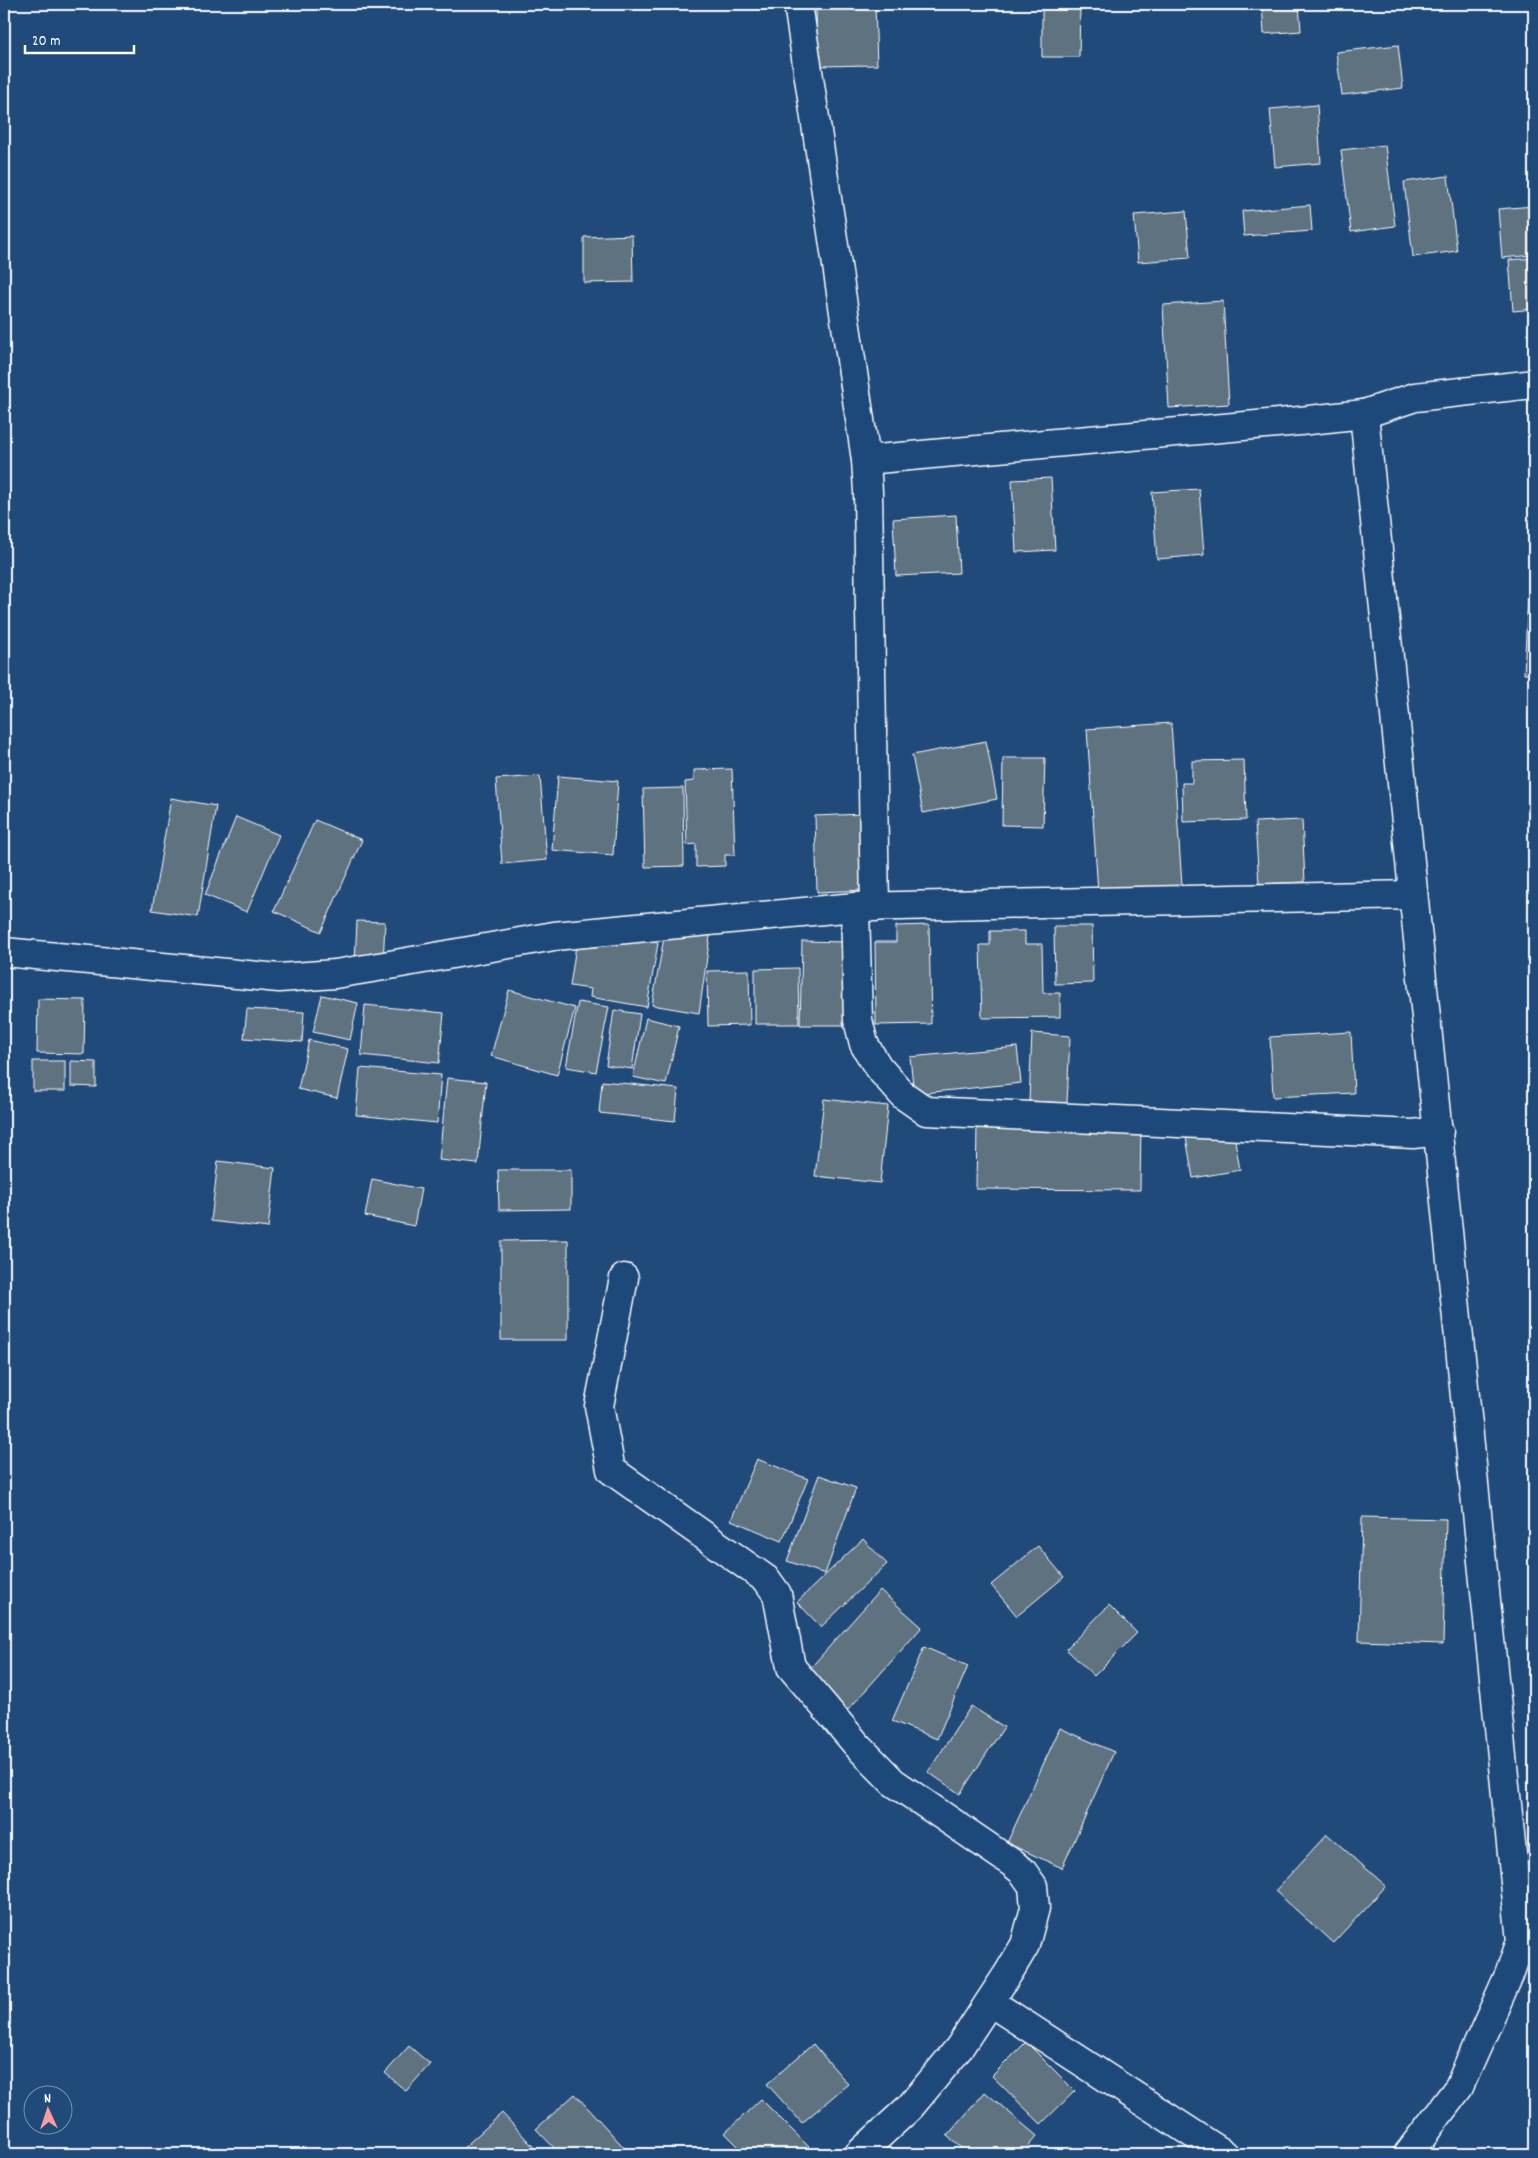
<svg xmlns="http://www.w3.org/2000/svg" width="1538" height="2158" viewBox="0 0 1538 2158" font-family="Dekko,sans-serif">
  <style>
    .building { fill: #5f7280; stroke: #fff }
    .lines { fill: none; stroke-linecap: round; stroke-linejoin: round }
    .street-casing { stroke: #fff; stroke-width: 31 }
    .street { stroke: #1f4a7a; stroke-width: 28 }
  </style>
  <rect width="100%" height="100%" fill="#1f4a7a"/>
  <filter id="ink" filterUnits="userSpaceOnUse"><feTurbulence type="fractalNoise" baseFrequency=".02" numOctaves="2"/><feDisplacementMap in="SourceGraphic" scale="10" xChannelSelector="R" yChannelSelector="G"/><feConvolveMatrix kernelMatrix="1 2 1 2 8 2 1 2 1" color-interpolation-filters="sRGB"/></filter>
  <g filter="url(#ink)">
    <g class="building">
      <path d="M816,4h59l2,61 -60,1z"/>
      <path d="M1042,4h38l-1,53h-37z"/>
      <path d="M1262,4h37l2,27 -37,3z"/>
      <path d="M1398,45l5,43 -61,7 -6,-43z"/>
      <path d="M1317,105l4,58 -46,4 -5,-58z"/>
      <path d="M1385,145l10,81 -44,6 -10,-82z"/>
      <path d="M1448,176l9,75 -44,6 -9,-75z"/>
      <path d="M1310,205l2,26 -68,5 -2,-25z"/>
      <path d="M1534,206v49l-32,3 -4,-49z"/>
      <path d="M1186,211l4,47 -52,4 -4,-47z"/>
      <path d="M632,235l1,47 -49,1v-46z"/>
      <path d="M1534,258v51l-21,2 -4,-51z"/>
      <path d="M1223,301l6,103 -60,4 -6,-103z"/>
      <path d="M1051,478l4,72 -39,2 -4,-72z"/>
      <path d="M1199,489l5,66 -47,4 -5,-67z"/>
      <path d="M956,515l3,58 -63,3 -3,-57z"/>
      <path d="M1528,594l6,1v79h-10z"/>
      <path d="M1171,723l11,163 -84,6 -11,-163z"/>
      <path d="M986,741l11,58 -74,14 -11,-58z"/>
      <path d="M1003,758h42l-2,68 -41,-1z"/>
      <path d="M1244,760l2,60 -63,2 -1,-39h10v-22z"/>
      <path d="M732,769l3,86h-10v11l-29,1v-23l-9,1 -2,-63 9,-1v-11z"/>
      <path d="M540,776l7,84 -45,4 -6,-85z"/>
      <path d="M558,776l60,5 -5,74 -61,-5z"/>
      <path d="M683,788l1,78 -39,1 -2,-78z"/>
      <path d="M171,798l45,8 -18,111 -46,-7z"/>
      <path d="M863,814l2,76 -48,2 -2,-76z"/>
      <path d="M236,817l43,18 -32,77 -42,-17z"/>
      <path d="M315,820l47,20 -41,92 -47,-21z"/>
      <path d="M1302,820l3,62 -46,2 -4,-62z"/>
      <path d="M357,921l28,1 -2,42 -28,-2z"/>
      <path d="M929,925l2,99 -55,1 -1,-83h21v-16z"/>
      <path d="M666,926l45,3 -12,84 -47,-8z"/>
      <path d="M1054,926h38l1,57 -38,1z"/>
      <path d="M990,931h35v13h17l1,49h17v24l-78,1 -2,-73h10z"/>
      <path d="M601,933l57,10 -11,64 -57,-10 1,-8 -21,-3 7,-47z"/>
      <path d="M802,941l44,1 -2,83h-44z"/>
      <path d="M798,968l1,56h-44v-55z"/>
      <path d="M749,970l1,55 -42,1 -1,-55z"/>
      <path d="M509,990l66,18 -18,67 -66,-19z"/>
      <path d="M322,995l36,8 -8,37 -37,-8z"/>
      <path d="M38,999l47,1 -1,54 -47,-1z"/>
      <path d="M578,1002l31,5 -13,65 -30,-5z"/>
      <path d="M365,1005l79,8 -5,50 -78,-8z"/>
      <path d="M247,1009l57,3 -2,30 -58,-4z"/>
      <path d="M614,1010l26,4 -8,55 -26,-4z"/>
      <path d="M646,1018l33,8 -13,58 -33,-7z"/>
      <path d="M1351,1032l3,61 -81,4 -3,-60z"/>
      <path d="M1032,1033l38,3 -3,67 -38,-2z"/>
      <path d="M309,1040l39,9 -11,49 -39,-9z"/>
      <path d="M1017,1047l4,36 -107,11 -4,-37z"/>
      <rect x="33" y="1061" width="32" height="30"/>
      <path d="M71,1061l25,1v25l-25,-1z"/>
      <path d="M360,1068l81,7 -4,48 -81,-8z"/>
      <path d="M447,1078l39,4 -8,82 -39,-4z"/>
      <path d="M602,1081l76,8 -3,32 -76,-8z"/>
      <path d="M824,1099l64,7 -8,77 -65,-7z"/>
      <path d="M977,1124l164,1 -1,65 -164,-1z"/>
      <path d="M1233,1129l7,41 -47,8 -7,-41z"/>
      <path d="M218,1161l57,7 -7,60 -57,-7z"/>
      <path d="M498,1170h73v39l-72,1z"/>
      <path d="M372,1179l49,10 -7,37 -49,-10z"/>
      <path d="M568,1240v100h-67v-99z"/>
      <path d="M757,1459l51,20 -26,62 -51,-21z"/>
      <path d="M819,1475l37,13 -31,86 -38,-13z"/>
      <path d="M1362,1517l84,2 -3,125 -84,-3z"/>
      <path d="M863,1539l24,25 -66,63 -24,-25z"/>
      <path d="M1038,1546l26,31 -47,39 -26,-31z"/>
      <path d="M880,1590l42,37 -74,83 -43,-36z"/>
      <path d="M1109,1605l28,28 -43,43 -28,-27z"/>
      <path d="M924,1647l44,19 -31,73 -45,-18z"/>
      <path d="M971,1706l33,21 -44,67 -32,-22z"/>
      <path d="M1060,1728l54,24 -52,116 -55,-25z"/>
      <path d="M1327,1834l59,52 -53,57 -58,-52z"/>
      <path d="M1026,2042l49,49 -34,33 -49,-48z"/>
      <path d="M813,2044l35,40 -46,39 -35,-39z"/>
      <path d="M409,2046l21,18 -24,27 -21,-18z"/>
      <path d="M985,2092l52,44 -16,18h-53l-21,-18z"/>
      <path d="M575,2094l55,60h-70l-24,-25z"/>
      <path d="M761,2099l48,48 -8,7h-55l-21,-21z"/>
      <path d="M502,2113l38,41h-79l-2,-2z"/>
    </g>
    <g class="lines">
      <defs>
        <g id="street">
          <path d="M798,4l68,456 2,32 7,415"/>
          <path d="M1364,414l157,1527 -12,34 -50,112 -51,67"/>
          <path d="M866,460l434,-39 64,-7 51,-17 119,-13"/>
          <path d="M855,907l3,113 6,24 14,23 25,28 23,16 487,23 26,-3"/>
          <path d="M4,952l275,26 56,-4 49,-8 170,-30 301,-29 558,-12"/>
          <path d="M624,1278l-25,128 12,64 156,110 10,14 14,73 66,78 36,37 119,81 11,9 10,14 2,22 -10,37 -16,27 -50,76 -49,59 -51,47"/>
          <path d="M990,2002l234,152"/>
        </g>
      </defs>
      <use href="#street" class="street-casing"/>
      <use href="#street" class="street"/>
    </g>
  </g>
  <rect width="1538" height="2158" fill="none" stroke="#1f4a7a" stroke-width="20"/>
  <rect x="10" y="10" width="1518" height="2138" fill="none" stroke="#fff" stroke-width="2" filter="url(#ink)"/>
  <g transform="translate(48 2110) rotate(357)"><circle r="24" fill="#1f4a7a" stroke="#7992af"/>
  <path d="M0-4L9 19L0 12L-9 19Z" fill="#ff9aa2"/>
  <text y="-8" font-size="14" font-weight="bold" text-anchor="middle" fill="#ffffff">N</text>
  </g>
  <path d="M25 45v8h109v-8" fill="none" stroke="#ffffff" stroke-width="2.5"/>
  <text x="32" y="45" font-size="15" fill="#ffffff" stroke="#1f4a7a" stroke-width="4" paint-order="stroke">20 m</text>
</svg>
